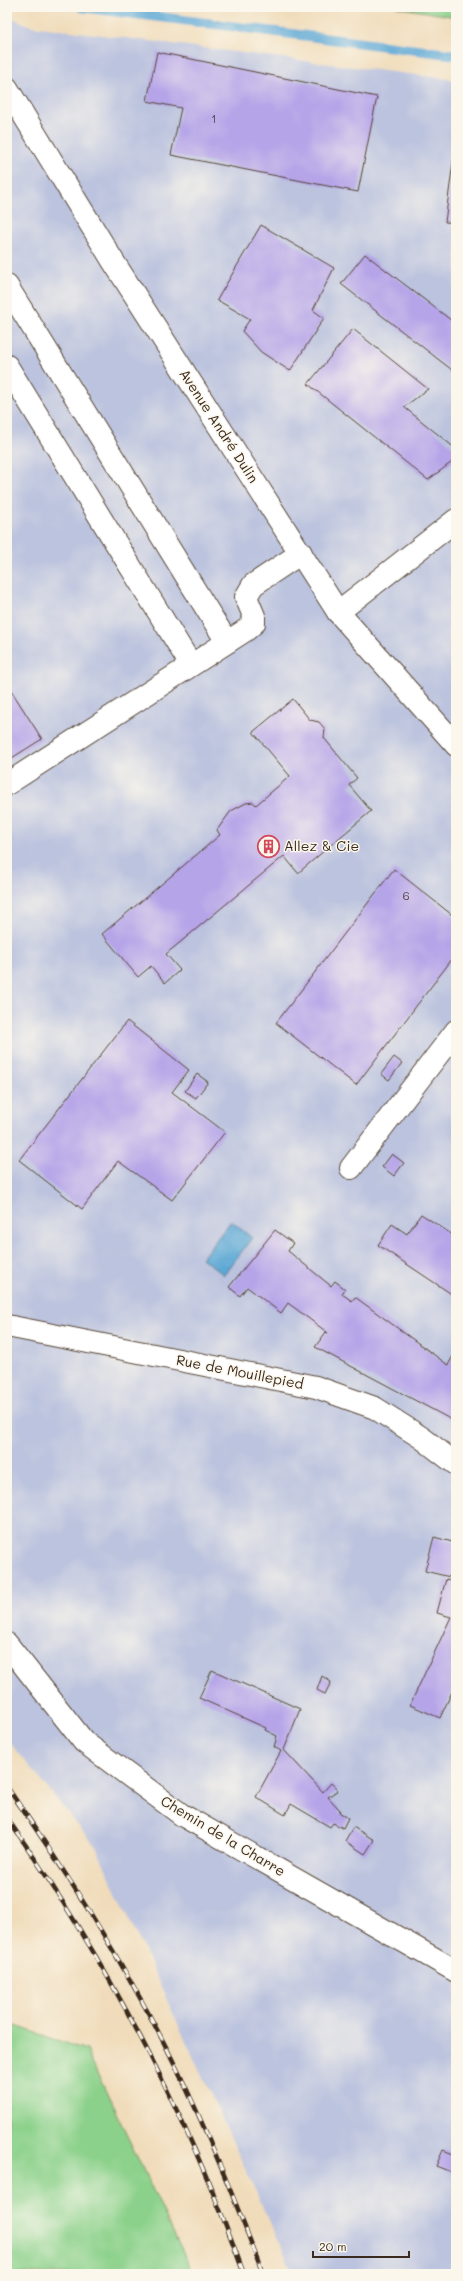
<svg xmlns="http://www.w3.org/2000/svg" width="463" height="2281" viewBox="0 0 463 2281" font-family="Mali,sans-serif">
  <style>
    .industrial { fill: #bbc3de }
    .green { fill: #8cd18b; stroke: #647e54 }
    .water { fill: #5da8d5; stroke: #4c697a }
    .lines { fill: none; stroke-linecap: round; stroke-linejoin: round }
    .stream { stroke: #5da8d5; stroke-width: 10 }
    .building { fill: #b5a4e8 }
    .minor-casing { stroke: #564535; stroke-width: 24 }
    .path { stroke: #564535; stroke-width: 2.5; stroke-dasharray: 3 3; stroke-linecap: butt }
    .minor { stroke: #fff; stroke-width: 22 }
    .rail-casing { stroke: #3b2a1e; stroke-width: 4.5 }
    .rail { stroke: #fbf7ec; stroke-width: 3; stroke-dasharray: 9; stroke-linecap: butt }
    .labels { text-anchor: middle; stroke-width: 3; stroke-linejoin: round; paint-order: stroke }
    .number-label { font-size: 12px; fill: #5a4850 }
    .street-label { font-size: 14px; fill: #3b2a1e; stroke: #fbf7ec }
    .poi-label { font-size: 14px; fill: #3b2a1e; stroke: #fbf7ec; text-anchor: start }
  </style>
  <rect width="100%" height="100%" fill="#fbf7ec"/>
  <filter id="ink" filterUnits="userSpaceOnUse"><feTurbulence type="fractalNoise" baseFrequency=".025" numOctaves="2"/><feDisplacementMap in="SourceGraphic" scale="8" xChannelSelector="R" yChannelSelector="G"/><feConvolveMatrix kernelMatrix="1 2 1 2 8 2 1 2 1" color-interpolation-filters="sRGB"/></filter>
  <filter id="wash" filterUnits="userSpaceOnUse"><feTurbulence type="fractalNoise" baseFrequency=".012" numOctaves="4" result="noise"/><feDisplacementMap in="SourceGraphic" scale="16" xChannelSelector="R" yChannelSelector="G"/><feGaussianBlur stdDeviation="0.9" result="paint"/><feColorMatrix in="noise" values="0 0 0 0 0 0 0 0 0 0 0 0 0 0 0 0 0 1.4 0 .05"/><feComposite in="paint" operator="in"/></filter>
  <g filter="url(#wash)">
    <rect width="100%" height="100%" fill="#f0dcba"/>
    <path class="industrial" d="M7,16l24,10 425,54v2194h-162l-198,-427 -89,-108z"/>
    <g class="green">
      <path d="M396,7h60v10z"/>
      <path d="M7,2023l79,27 107,224h-186z"/>
    </g>
    <path class="water" d="M231,1221l21,17 -28,37 -22,-17z"/>
    <g class="lines">
      <path class="stream" d="M81,7l375,48"/>
    </g>
    <g id="blocks">
      <g class="building">
        <path d="M157,52l220,45 -19,95 -187,-37 10,-47 -34,-7z"/>
        <path d="M455,147h1v76l-11,-1z"/>
        <path d="M261,225l73,43 -21,42 11,8 -34,53 -29,-19 -19,-21 8,-12 -33,-19z"/>
        <path d="M365,254l91,70v49l-115,-89z"/>
        <path d="M353,329l75,60 -24,18 52,42v10l-28,21 -120,-96z"/>
        <path d="M7,684l35,55 -35,22z"/>
        <path d="M293,699l17,21 9,2 6,7 -1,9 33,40 -8,7 22,26 -73,62 -14,-17 -118,98 14,16 -15,13 -14,-17 -13,11 -36,-43 118,-99 -3,-5 14,-19 15,-8 7,-1 3,3 34,-29 -37,-44z"/>
        <path d="M394,869l62,49v36l-100,131 -80,-62z"/>
        <path d="M127,1021l62,49 -17,22 53,40 -53,68 -54,-39 -36,48 -63,-49z"/>
        <path d="M394,1057l8,6 -13,17 -8,-6z"/>
        <path d="M197,1074l11,8 -12,16 -11,-7z"/>
        <path d="M392,1154l12,9 -10,13 -12,-9z"/>
        <path d="M421,1214l35,23v60l-78,-52 14,-21 15,10z"/>
        <path d="M275,1230l18,13 -5,8 43,35 4,-5 10,8 -3,5 10,7 3,-4 93,68 8,-14v61l-4,8 -137,-73 11,-15 2,1 -40,-30 -7,10 -34,-26 -7,9 -11,-9z"/>
        <path d="M434,1537l22,6v140l-16,35 -30,-13 41,-88 -14,-4 9,-34 8,2v-3l-29,-7z"/>
        <path d="M212,1670l88,39 -16,41 39,42 8,-9 7,7 -10,7 12,13 -1,2 9,6 -5,10 -10,-5 -3,4 -39,-23 -6,11 -29,-18 25,-46 -7,-4 3,-11 -12,-6 1,-2 -67,-30z"/>
        <path d="M322,1676l9,6 -6,12 -8,-4z"/>
        <path d="M353,1827l21,13 -9,14 -20,-13z"/>
        <path d="M443,2150l13,5v19l-20,-8z"/>
      </g>
    </g>
  </g>
  <g filter="url(#ink)">
    <use href="#blocks" fill-opacity="0" stroke="#564535" stroke-width="1"/>
    <g class="lines">
      <defs>
        <g id="minor">
          <path d="M7,88l106,173 225,351 118,133"/>
          <path d="M7,286l220,356"/>
          <path d="M7,366l184,299"/>
          <path d="M338,612l118,-92"/>
          <path d="M7,784l239,-154 8,-7v-7l-8,-19 7,-12 48,-32"/>
          <path d="M351,1168l105,-137"/>
          <path d="M7,1326l309,61 59,21 47,30 34,26"/>
          <path d="M7,1644l77,98 98,73 274,156"/>
        </g>
      </defs>
      <use href="#minor" class="minor-casing"/>
      <path class="path" d="M449,7l7,1"/>
      <use href="#minor" class="minor"/>
      <defs>
        <g id="rail">
          <path d="M7,1787c63,90 123,185 171,284 32,66 59,134 85,203"/>
          <path d="M7,1818c98,140 180,295 237,456"/>
        </g>
      </defs>
      <use href="#rail" class="rail-casing"/>
      <use href="#rail" class="rail"/>
    </g>
  </g>
  <defs>
    <symbol id="building-ring" viewBox="-11 -11 22 22"><circle r="9.5" fill="#fbf7ec" stroke="#d1495b" stroke-width="1.5"/><path d="M-4-6H4V6H1V3H-1V6H-4ZM-2.5-4.3h1.7v1.8h-1.7ZM.8-4.3h1.7v1.8H.8ZM-2.5-1h1.7V.8h-1.7ZM.8-1h1.7V.8H.8Z" fill="#d1495b"/></symbol>
  </defs>
  <g fill-rule="evenodd">
    <use href="#building-ring" x="256" y="834" width="25" height="25"/>
  </g>
  <g class="labels">
    <g class="number-label">
      <text x="214" y="123">1</text>
      <text x="406" y="900">6</text>
    </g>
    <g class="street-label">
      <text transform="translate(219 426) rotate(57)" y="5">Avenue André Dulin</text>
      <text transform="translate(240 1372) rotate(11)" y="5">Rue de Mouillepied</text>
      <text transform="translate(223 1836) rotate(31)" y="5">Chemin de la Charre</text>
    </g>
    <g class="poi-label">
      <text x="284" y="851">Allez &amp; Cie</text>
    </g>
  </g>
  <rect width="463" height="2281" fill="none" stroke="#fbf7ec" stroke-width="24"/>
  <path d="M313 2251v6h96v-6" fill="none" stroke="#3b2a1e" stroke-width="2"/>
  <text x="319" y="2251" font-size="12" fill="#3b2a1e" stroke="#fbf7ec" stroke-width="3" paint-order="stroke">20 m</text>
</svg>
